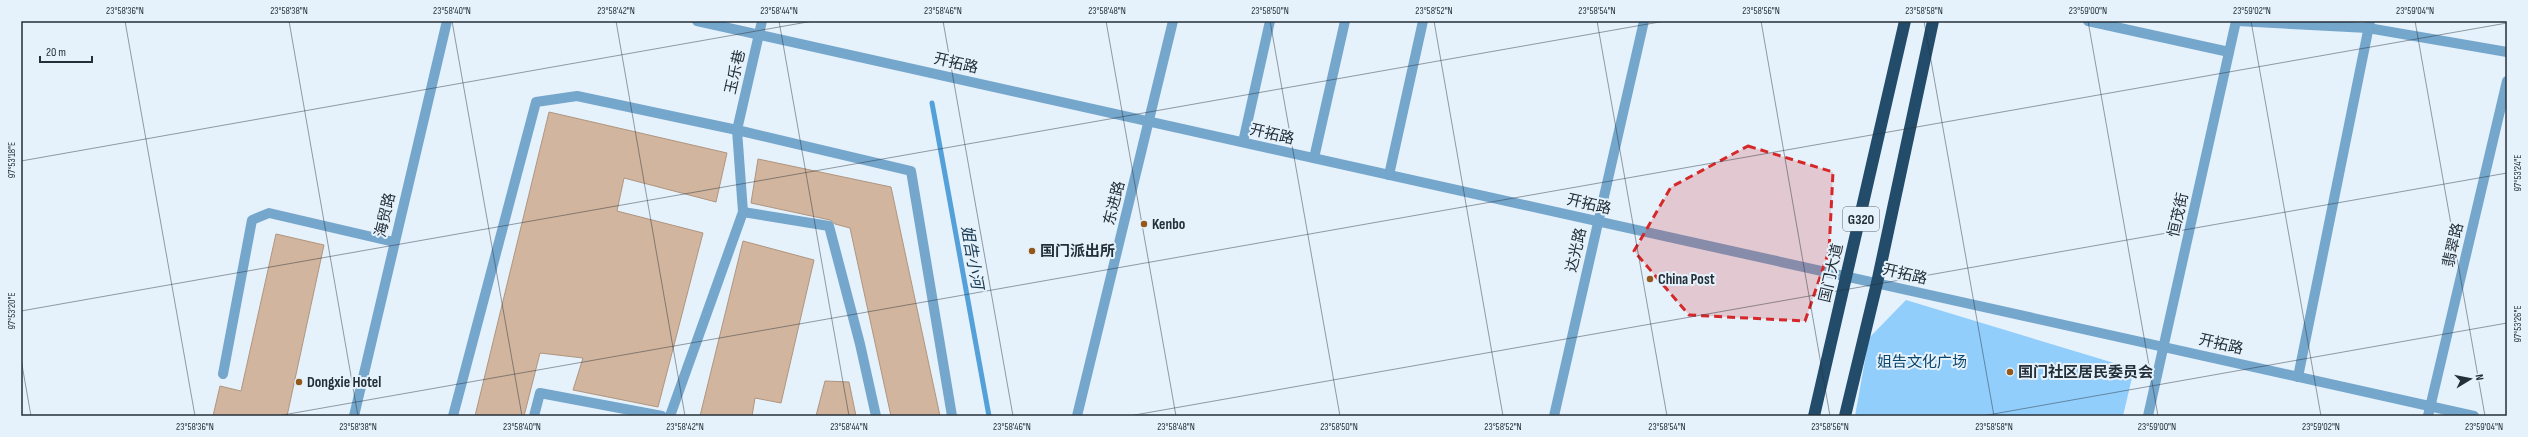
<svg xmlns="http://www.w3.org/2000/svg" width="2528" height="437" viewBox="0 0 2528 437" font-family="'Sofia Sans Condensed','Noto Sans SC',sans-serif">
  <style>
    .green { fill: #92cefc }
    .lines { fill: none; stroke-linecap: round; stroke-linejoin: round }
    .stream { stroke: #54a0d8; stroke-width: 5 }
    .building { fill: #d1b59e; stroke: #b0957f }
    .minor { stroke: #75a6cc; stroke-width: 10 }
    .highway { stroke: #234c6a; stroke-width: 12 }
    .marked { fill: #d62828; fill-opacity: 0.2; stroke: #d62828; stroke-width: 3; stroke-dasharray: 8 5; stroke-linejoin: round }
    .ticks { fill: none; stroke: #242f38; stroke-width: 1; stroke-opacity: 0.45 }
    .poi-dot { fill: #94581a; stroke: #e5f1fb; stroke-width: 1.5 }
    .labels { text-anchor: middle; stroke-width: 4; stroke-linejoin: round; paint-order: stroke }
    .shield { fill: #e5f1fb; stroke: #5e6972; stroke-width: 1 }
    .shield-label { font-size: 14px; font-weight: bold; fill: #242f38 }
    .street-label { font-size: 15px; fill: #242f38; stroke: #e5f1fb }
    .poi-label { font-size: 15px; font-weight: bold; fill: #242f38; stroke: #e5f1fb; text-anchor: start }
    .park-label { font-size: 15px; fill: #09466b; stroke: #e5f1fb }
    .water-label { font-size: 16px; font-style: italic; fill: #193a51; stroke: #e5f1fb }
    .neatline { fill: none; stroke: #242f38; stroke-width: 1.5 }
    .ticks-label { font-size: 10px; text-anchor: middle; fill: #242f38 }
  </style>
  <rect width="100%" height="100%" fill="#e5f1fb"/>
  <path class="green" d="M1906,300l228,69 -11,47h-268l14,-78z"/>
  <g class="lines">
    <path class="stream" d="M932,103l57,313"/>
  </g>
  <g class="building">
    <path d="M549,112l178,41 -11,49 -92,-24 -7,33 86,22 -45,174 -85,-17 10,-32 -43,-5 -16,63h-49z"/>
    <path d="M758,159l133,28 49,229h-49l-41,-188 -15,-4 -5,-4 -79,-17z"/>
    <path d="M276,234l48,11 -37,171h-74l7,-30 21,5z"/>
    <path d="M743,241l71,19 -33,143 -26,-5 -3,18h-52z"/>
    <path d="M825,381l24,1 7,34h-40z"/>
  </g>
  <g class="lines">
    <g class="minor">
      <path d="M697,21l1777,395"/>
      <path d="M2088,21l141,31"/>
      <path d="M2237,21l131,7 139,24"/>
      <path d="M1243,142l27,-121"/>
      <path d="M1314,158l31,-137"/>
      <path d="M1389,175l34,-154"/>
      <path d="M743,212l86,14 31,118 16,72"/>
      <path d="M223,374l29,-154 17,-7 125,29"/>
      <path d="M2298,377l72,-356"/>
      <path d="M354,416l93,-395"/>
      <path d="M453,416l83,-314 41,-6 160,34 174,41 41,245"/>
      <path d="M534,416l6,-23 122,23"/>
      <path d="M670,416l73,-204 -6,-82 25,-109"/>
      <path d="M1077,416l96,-395"/>
      <path d="M1554,416l90,-395"/>
      <path d="M2148,416l88,-395"/>
      <path d="M2428,416l79,-335"/>
    </g>
    <g class="highway">
      <path d="M1814,416l91,-395"/>
      <path d="M1845,416l32,-133 56,-262"/>
    </g>
  </g>
  <path class="marked" d="M1748,146l85,26 -4,79 -24,70 -116,-6 -55,-64 37,-64z"/>
  <path class="ticks" d="M125,21l70,395M289,21l69,395M452,21l70,395M616,21l69,395M779,21l70,395M943,21l70,395M1106,21l70,395M1270,21l70,395M1434,21l69,395M1597,21l70,395M1761,21l69,395M1924,21l70,395M2088,21l70,395M2251,21l70,395M2415,21l70,395M21,161l792,-140M21,311l1644,-290M21,359l10,57M277,416l2230,-393M1129,416l1378,-243M1982,416l525,-93"/>
  <g class="poi-dot">
    <circle cx="1144" cy="224" r="4"/>
    <circle cx="1032" cy="251" r="4"/>
    <circle cx="1650" cy="279" r="4"/>
    <circle cx="2010" cy="372" r="4"/>
    <circle cx="299" cy="382" r="4"/>
  </g>
  <g class="labels">
    <rect class="shield" x="1843" y="207" width="36" height="24" rx="3"/>
    <g class="shield-label">
      <text x="1861" y="224">G320</text>
    </g>
    <g class="street-label">
      <text transform="translate(956 63) rotate(13)" y="5">开拓路</text>
      <text transform="translate(735 72) rotate(-77)" y="5">玉乐巷</text>
      <text transform="translate(1272 134) rotate(13)" y="5">开拓路</text>
      <text transform="translate(1114 203) rotate(-76)" y="5">东进路</text>
      <text transform="translate(1589 204) rotate(13)" y="5">开拓路</text>
      <text transform="translate(385 215) rotate(-77)" y="5">海贸路</text>
      <text transform="translate(2178 215) rotate(-77)" y="5">恒茂街</text>
      <text transform="translate(2453 245) rotate(-77)" y="5">翡翠路</text>
      <text transform="translate(1576 250) rotate(-77)" y="5">达光路</text>
      <text transform="translate(1831 273) rotate(-77)" y="5">国门大道</text>
      <text transform="translate(1905 274) rotate(13)" y="5">开拓路</text>
      <text transform="translate(2221 344) rotate(13)" y="5">开拓路</text>
    </g>
    <g class="poi-label">
      <text x="1152" y="229">Kenbo</text>
      <text x="1040" y="256">国门派出所</text>
      <text x="1658" y="284">China Post</text>
      <text x="2018" y="377">国门社区居民委员会</text>
      <text x="307" y="387">Dongxie Hotel</text>
    </g>
    <g class="park-label">
      <text x="1922" y="367">姐告文化广场</text>
    </g>
    <g class="water-label">
      <text transform="translate(973 257) rotate(80)" y="6">姐告小河</text>
    </g>
  </g>
  <rect width="2528" height="437" fill="none" stroke="#e5f1fb" stroke-width="44"/>
  <g transform="translate(2470 379) rotate(80)" stroke="#e5f1fb" stroke-width="3" paint-order="stroke">
  <path d="M0-3L7 15L0 10L-7 15Z" fill="#242f38"/>
  <text y="-6" font-size="11" font-weight="bold" text-anchor="middle" fill="#242f38">N</text>
  </g>
  <path d="M40 56v6h52v-6" fill="none" stroke="#242f38" stroke-width="2"/>
  <text x="46" y="56" font-size="12" fill="#242f38" stroke="#e5f1fb" stroke-width="3" paint-order="stroke">20 m</text>
  <rect x="22" y="22" width="2484" height="393" class="neatline"/>
  <g class="ticks-label">
    <text x="125" y="14">23°58'36"N</text>
    <text x="289" y="14">23°58'38"N</text>
    <text x="452" y="14">23°58'40"N</text>
    <text x="616" y="14">23°58'42"N</text>
    <text x="779" y="14">23°58'44"N</text>
    <text x="943" y="14">23°58'46"N</text>
    <text x="1107" y="14">23°58'48"N</text>
    <text x="1270" y="14">23°58'50"N</text>
    <text x="1434" y="14">23°58'52"N</text>
    <text x="1597" y="14">23°58'54"N</text>
    <text x="1761" y="14">23°58'56"N</text>
    <text x="1924" y="14">23°58'58"N</text>
    <text x="2088" y="14">23°59'00"N</text>
    <text x="2252" y="14">23°59'02"N</text>
    <text x="2415" y="14">23°59'04"N</text>
    <text transform="translate(11 160) rotate(-90)" y="4">97°53'18"E</text>
    <text transform="translate(2517 173) rotate(-90)" y="4">97°53'24"E</text>
    <text transform="translate(11 311) rotate(-90)" y="4">97°53'20"E</text>
    <text transform="translate(2517 324) rotate(-90)" y="4">97°53'26"E</text>
    <text x="195" y="430">23°58'36"N</text>
    <text x="358" y="430">23°58'38"N</text>
    <text x="522" y="430">23°58'40"N</text>
    <text x="685" y="430">23°58'42"N</text>
    <text x="849" y="430">23°58'44"N</text>
    <text x="1012" y="430">23°58'46"N</text>
    <text x="1176" y="430">23°58'48"N</text>
    <text x="1339" y="430">23°58'50"N</text>
    <text x="1503" y="430">23°58'52"N</text>
    <text x="1667" y="430">23°58'54"N</text>
    <text x="1830" y="430">23°58'56"N</text>
    <text x="1994" y="430">23°58'58"N</text>
    <text x="2157" y="430">23°59'00"N</text>
    <text x="2321" y="430">23°59'02"N</text>
    <text x="2484" y="430">23°59'04"N</text>
  </g>
</svg>
